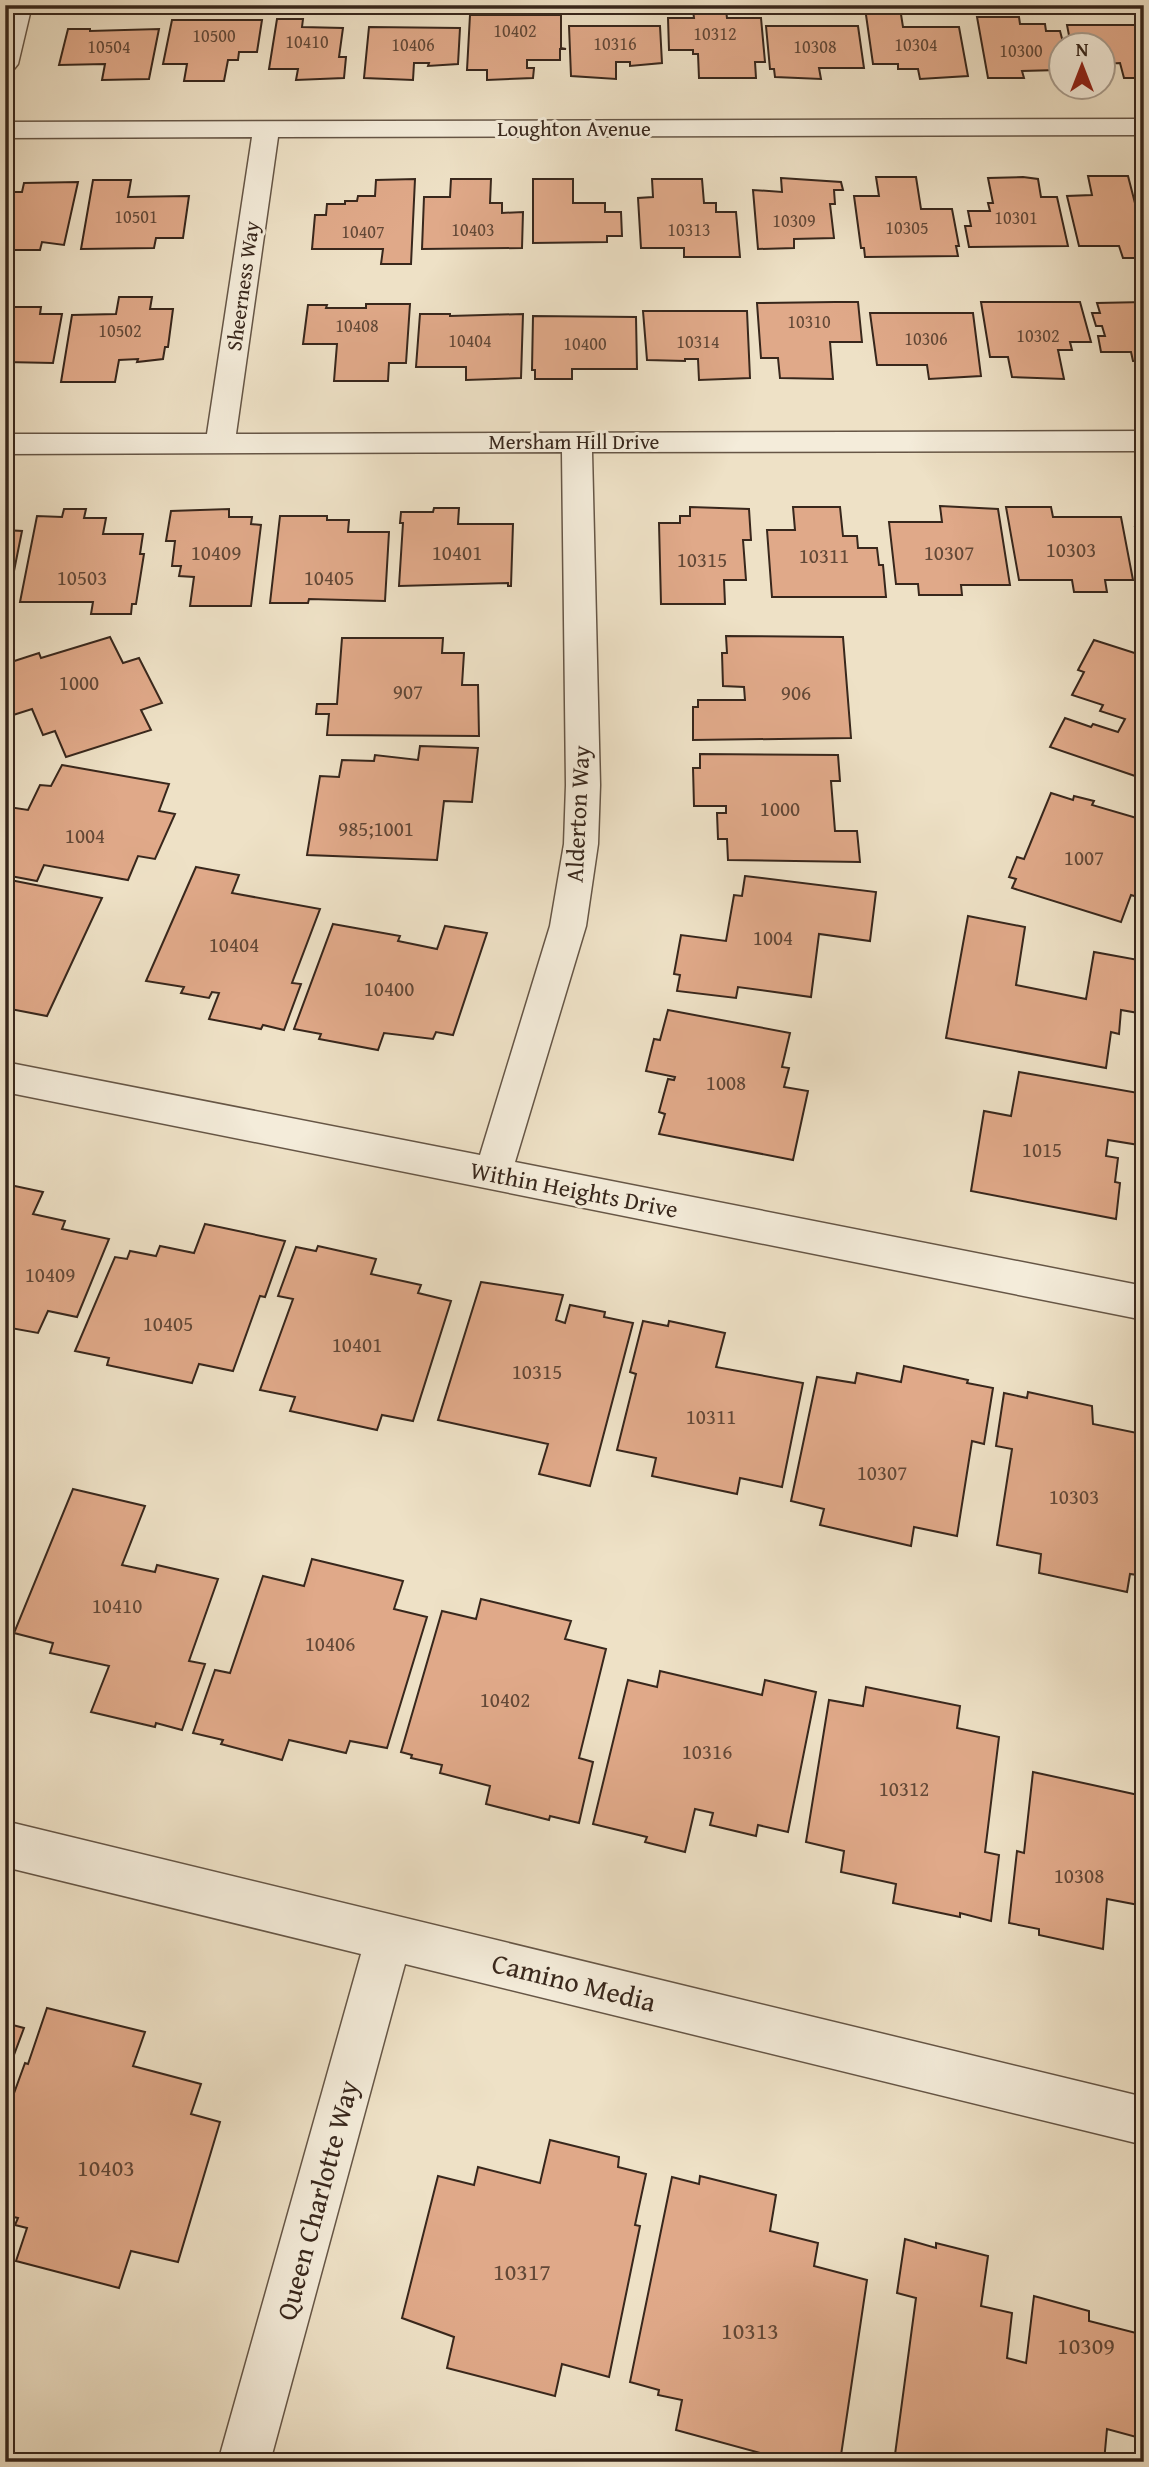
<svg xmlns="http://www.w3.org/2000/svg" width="1149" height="2467" viewBox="0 0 1149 2467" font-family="'Gentium Book Plus',serif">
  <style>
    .building { fill: #e0a989; stroke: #38271c; stroke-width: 2 }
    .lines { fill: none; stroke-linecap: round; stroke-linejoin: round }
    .minor-casing { stroke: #665646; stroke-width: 3 }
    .minor { fill: #f4ecda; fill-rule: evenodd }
    .labels { text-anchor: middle; stroke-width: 6; stroke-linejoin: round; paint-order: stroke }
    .far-number-label { font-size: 18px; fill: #624837 }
    .far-street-label { font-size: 21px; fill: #38271c; stroke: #f4ecda }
    .number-label { font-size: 21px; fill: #624837 }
    .street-label { font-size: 24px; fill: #38271c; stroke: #f4ecda }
    .near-number-label { font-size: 24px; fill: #624837 }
    .near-street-label { font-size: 28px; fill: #38271c; stroke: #f4ecda }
  </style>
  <rect width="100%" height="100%" fill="#eee1c6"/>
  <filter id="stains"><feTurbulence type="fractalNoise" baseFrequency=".00286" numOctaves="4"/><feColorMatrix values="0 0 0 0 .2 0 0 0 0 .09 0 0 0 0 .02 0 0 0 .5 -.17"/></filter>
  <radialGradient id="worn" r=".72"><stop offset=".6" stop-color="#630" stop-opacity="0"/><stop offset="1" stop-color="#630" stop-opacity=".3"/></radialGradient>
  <g class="building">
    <path d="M865,8h35l3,19h56l9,49 -48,3 -2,-10h-20v-5h-25z"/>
    <path d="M693,10h33l1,8h34l4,44h-10l1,16h-57l-1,-24h-5v-4h-24l-1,-32h26z"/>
    <path d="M470,15h91v33l5,1h-6v11h-33v8h7l-1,10 -46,2v-10h-20z"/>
    <path d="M977,17h42l1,7h25l1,7h14l4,15 -2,11h-7l3,13 -36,1 2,7h-36z"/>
    <path d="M277,19h26l-1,8 41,1 -4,29h7l-2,21 -48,2 2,-11h-29z"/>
    <path d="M172,20h90l-5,32h-18l-1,8h-10l-4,21h-40l3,-17h-24z"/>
    <path d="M1067,25h77v53h-20l-4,-15 -16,1v-18h-33z"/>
    <path d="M569,26h91l2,37 -32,3v-4h-14v17l-45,-3z"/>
    <path d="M766,26h92l6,42h-45l2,11 -46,-2 -1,-8h-4z"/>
    <path d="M369,27l91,1 -2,36 -30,2 1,-3h-15l-1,17 -49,-2z"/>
    <path d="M68,29h22v2l69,-2 -10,50 -47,1 3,-16 -46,1z"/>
    <path d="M1088,176h40l8,31h8v51h-21l-4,-12h-40l-12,-50 25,-1z"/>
    <path d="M876,177h40l5,32h31l7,37h-3l2,10 -93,1 -1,-9h-3l-7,-52h25z"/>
    <path d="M1023,177l15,2 3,18h16l11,49 -99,1 -4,-21h6l-3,-15h22l-2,-8h5l-5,-25z"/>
    <path d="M781,178l60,4 2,8h-9l1,14h-5l4,34 -40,1v9l-36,1 -5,-59 29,2z"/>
    <path d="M415,179l-4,85h-30l2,-15h-71l3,-34h11l1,-11h18v-3h12l1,-5h17l1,-16z"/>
    <path d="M451,179h40l-1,24h12v10l21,-1 -1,36 -100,1 2,-52h26z"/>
    <path d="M533,179h40v24h32v9h16l1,24h-15v6l-74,1z"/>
    <path d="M652,179h50l2,24h12v9h20l4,45h-56v-9h-43l-3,-50 15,-1z"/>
    <path d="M93,180h38l-3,17 61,-1 -6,42h-27l-2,10 -73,1z"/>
    <path d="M78,182l-14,63 -22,-3 -2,8h-35v-58h17l2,-9z"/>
    <path d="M119,297h33l-2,12h23l-5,38h-3l-2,12 -26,3 1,-3 -19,1 -4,22h-54l11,-67 44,-1z"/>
    <path d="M835,302h23l4,40h-32l3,37 -53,-1 -2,-20h-17l-4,-55z"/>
    <path d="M981,302h99l11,40h-21l2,8h-14l6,29 -52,-2 -4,-20h-18z"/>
    <path d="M1144,302v59h-11l-2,-9h-30l-3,-16h7l-3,-10h-6l-4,-13h8l-3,-10z"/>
    <path d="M366,304h44l-4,59h-17l-1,18h-54l3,-37h-34l5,-39h19l-1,3h40z"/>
    <path d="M7,307h34l-1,7h22l-9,49 -48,-1z"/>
    <path d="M643,311h104l3,67 -51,2 -1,-21h-13v2l-38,-1z"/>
    <path d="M870,313h103l8,63 -52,3 -2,-14h-50z"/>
    <path d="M420,314h30v2l73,-2 -2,64 -55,2v-13h-50z"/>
    <path d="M533,316l103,1 1,52h-65v10h-37v-9h-3z"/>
    <path d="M940,506l58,3 12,76h-49l1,10h-43l-1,-11h-22l-7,-62h53z"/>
    <path d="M690,507l59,2 2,31h-8l3,40h-22l1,24h-64l-2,-81h21v-7h10z"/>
    <path d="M793,507h47l3,29h14l1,12h19l2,17h4l3,32h-114l-5,-67h28z"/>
    <path d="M1006,507h45l2,10h68l12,63h-28l2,12h-33l-2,-12h-53z"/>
    <path d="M434,508h25l-1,16h55l-2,62h-3v-3l-109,3 4,-63h-3l1,-11h32z"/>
    <path d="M64,509h22l-2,9h22l-3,16h40l-3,20h4l-8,50h-4l-1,10h-40l2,-12h-73l17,-86 25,1z"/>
    <path d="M229,509v8h23l-1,7 10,1 -10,81h-61l4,-29 -15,-1 2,-10h-9l3,-25h-9l5,-30z"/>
    <path d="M280,516h47v4h22l-1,12h41l-4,69 -76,-2 -1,4h-38z"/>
    <path d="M1135,527h9v42z"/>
    <path d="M5,530l17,1 -11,55h-6z"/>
    <path d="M726,636l117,1 8,101 -158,2v-33h5v-7h47l-1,-13 -21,-1 -1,-33h5z"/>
    <path d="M110,637l13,26 16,-5 23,45 -21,7 10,20 -85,27 -11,-26 -12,4 -11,-26 -22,7 -5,-11v-41l34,-11 2,5z"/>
    <path d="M342,638h101l-1,15h22l-2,32h16l1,51 -152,-1 2,-21h-13l1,-10h20z"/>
    <path d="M1094,640l50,16v123l-94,-32 15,-29 26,9 2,-3 25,8 7,-13 -25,-8 3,-6 -31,-10 12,-23 -6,-2z"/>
    <path d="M420,746l58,2 -6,54 -28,-1 -7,59 -130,-5 13,-79 19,1 3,-17 32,1 1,-6 43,5z"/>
    <path d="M700,754l138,1 2,26h-9l4,50h22l3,31 -132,-2 -1,-21h-9l-1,-26h9v-7h-32l-1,-38h7z"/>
    <path d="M62,765l107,19 -10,27 16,3 -20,45 -17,-3 -10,24 -84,-15 -7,16 -32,-6v-60l4,-8 19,3 12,-25 11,1z"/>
    <path d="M1051,793l22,7 1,-4 20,5 -2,4 48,14 4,-10v53l-3,9 3,1v27l-13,-4 -10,27 -109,-34 4,-9 -7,-2 8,-20 7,2z"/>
    <path d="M196,867l43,8 -7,18 88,16 -28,74 9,1 -17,46 -21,-5 -2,4 -52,-10 10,-26 -7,-1 -3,6 -28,-5 3,-6 -38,-6z"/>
    <path d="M745,876l131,16 -6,49 -51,-7 -8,63 -73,-10 -2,11 -59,-7 3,-16 -6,-1 7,-39 45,6 8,-46 8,1z"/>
    <path d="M5,879l97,19 -55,118 -42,-8z"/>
    <path d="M968,916l57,11 -9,58 70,14 8,-47 50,9v53l-23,-4 -2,24 -8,-2 -5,36 -160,-30z"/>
    <path d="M333,924l67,12 -2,5 39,8 8,-23 42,7 -34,102 -17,-3 -3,7 -49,-6 -6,17 -59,-11 2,-5 -27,-5z"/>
    <path d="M668,1010l122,23 -8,34 7,1 -5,19 24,4 -15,69 -134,-26 6,-20 -6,-2 9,-33 6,1 1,-3 -29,-6 8,-32 6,1z"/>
    <path d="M1019,1072l125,22 -5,51 -31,-5 -2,16 12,2 -3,24 5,1 -4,36 -145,-28 13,-80 27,5z"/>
    <path d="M10,1185l33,7 -10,22 32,7 -3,8 47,10 -32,78 -29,-6 -10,22 -33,-6v-139l3,1z"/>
    <path d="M205,1224l80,17 -20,56 -5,-1 -27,75 -34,-7 -7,19 -85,-18 2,-7 -34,-7 40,-94 12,2 3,-8 26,5 4,-10 34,7z"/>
    <path d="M318,1246l58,13 -5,15 50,11 -3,8 33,8 -38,120 -31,-6 -5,15 -87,-19 5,-14 -35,-7 33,-91 -15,-3 18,-49 20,4z"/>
    <path d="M481,1282l82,13 -7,25 9,3 5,-18 35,7 -1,5 29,6 -43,163 -51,-12 9,-30 -110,-24z"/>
    <path d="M643,1321l25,5 1,-5 56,12 -9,34 87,16 -21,104 -42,-9 -3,16 -85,-18 4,-18 -39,-8 19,-76 -6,-2z"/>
    <path d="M904,1366l64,14 -1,3 26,5 -9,56 -12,-3 -15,95 -43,-9 -3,19 -91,-21 4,-16 -33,-8 26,-124 38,6 2,-10 44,9z"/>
    <path d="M1028,1392l64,14 1,18 49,10 2,142 -14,-2 -3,18 -88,-19 2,-19 -44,-9 15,-96 -16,-3 8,-53 23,5z"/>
    <path d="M73,1489l72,17 -23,59 33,7 2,-7 61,14 -29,82 16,3 -23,66 -26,-7 -1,4 -64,-15 18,-46 -59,-13 3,-10 -39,-10z"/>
    <path d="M312,1559l91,22 -9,28 33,8 -40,131 -37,-7 -4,12 -57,-13 -7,20 -61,-16 2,-4 -30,-7 22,-63 15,3 33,-97 41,10z"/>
    <path d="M481,1599l90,22 -6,18 41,10 -27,109 14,4 -14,61 -29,-7 -1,4 -63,-16 4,-18 -50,-13 2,-8 -31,-7 1,-3 -11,-3 41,-141 34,8z"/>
    <path d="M660,1671l102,24 3,-15 51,12 -28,140 -30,-7 -2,11 -46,-11 3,-12 -18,-4 -10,43 -40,-10 2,-5 -54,-13 35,-144 29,7z"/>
    <path d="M866,1687l94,19 -3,22 42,9 -14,115 14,3 -8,66 -31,-8v4l-67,-14 3,-19 -55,-12 3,-21 -38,-9 23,-142 34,6z"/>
    <path d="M1033,1772l110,24 1,-8v118l-37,-7 -4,50 -64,-14v-6l-30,-6 8,-72 7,2z"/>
    <path d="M47,2008l98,24 -12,34 68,18 -10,30 29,8 -42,140 -47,-11 -12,37 -103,-27 11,-33 -12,-3 3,-7 -13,-3v-97l20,-55 3,1z"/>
    <path d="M5,2023l19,5 -19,51z"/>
    <path d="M550,2140l69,17 -1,10 28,7 -11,51 5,1 -31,151 -47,-13 -7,32 -108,-28 7,-31 -52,-19 36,-142 36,9 4,-18 62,16z"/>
    <path d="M700,2176l76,19 -6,36 48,12 -4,23 53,14 -27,182h-47l-117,-32 6,-30 -24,-5 1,-5 -29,-8 42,-205 27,7z"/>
    <path d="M905,2239l31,9v-5l52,13 -7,50 31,7 -5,45 19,5 8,-67 55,15v10l55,14v60l-4,43 -33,-9 -3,33h-210l22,-164 -19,-5z"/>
  </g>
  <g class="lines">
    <defs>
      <g id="minor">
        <path d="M8,5h24l-14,59 -4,5 -9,3z"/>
        <path d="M1144,119v16l-866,2 -42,297 908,-3v20l-552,1 8,333 -2,59 -12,82 -71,236 629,124v34l-1139,-228v-30l475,93 70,-229 14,-82 2,-59 -4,-333 -557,2v-20h202l45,-297 -247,1v-16z"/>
        <path d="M5,1821l1139,276v48l-739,-181 -135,498h-52l143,-508 -356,-87z"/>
      </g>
    </defs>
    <use href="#minor" class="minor-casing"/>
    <use href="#minor" class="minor"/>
  </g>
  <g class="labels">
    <g class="far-number-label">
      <text x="515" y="37">10402</text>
      <text x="715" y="40">10312</text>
      <text x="214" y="42">10500</text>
      <text x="307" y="48">10410</text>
      <text x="615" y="50">10316</text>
      <text x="413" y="51">10406</text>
      <text x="916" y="51">10304</text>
      <text x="109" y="53">10504</text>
      <text x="815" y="53">10308</text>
      <text x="1021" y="57">10300</text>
      <text x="136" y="223">10501</text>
      <text x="1016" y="224">10301</text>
      <text x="794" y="227">10309</text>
      <text x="907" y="234">10305</text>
      <text x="473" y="236">10403</text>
      <text x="689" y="236">10313</text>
      <text x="363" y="238">10407</text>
      <text x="809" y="328">10310</text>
      <text x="357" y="332">10408</text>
      <text x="120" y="337">10502</text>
      <text x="1038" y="342">10302</text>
      <text x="926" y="345">10306</text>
      <text x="470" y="347">10404</text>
      <text x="698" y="348">10314</text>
      <text x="585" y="350">10400</text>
    </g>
    <g class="far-street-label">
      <text x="574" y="136">Loughton Avenue</text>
      <text transform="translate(243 286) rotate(-82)" y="7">Sheerness Way</text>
      <text x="574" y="449">Mersham Hill Drive</text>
    </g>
    <g class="number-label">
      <text x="1071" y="557">10303</text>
      <text x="216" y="560">10409</text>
      <text x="457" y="560">10401</text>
      <text x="949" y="560">10307</text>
      <text x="824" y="563">10311</text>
      <text x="702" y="567">10315</text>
      <text x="82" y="585">10503</text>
      <text x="329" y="585">10405</text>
      <text x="79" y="690">1000</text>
      <text x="408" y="699">907</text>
      <text x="796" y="700">906</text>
      <text x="780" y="816">1000</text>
      <text x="376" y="836">985;1001</text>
      <text x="85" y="843">1004</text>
      <text x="1084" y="865">1007</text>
      <text x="773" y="945">1004</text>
      <text x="234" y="952">10404</text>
      <text x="389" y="996">10400</text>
      <text x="726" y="1090">1008</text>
      <text x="1042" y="1157">1015</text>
      <text x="50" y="1282">10409</text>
      <text x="168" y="1331">10405</text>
      <text x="357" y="1352">10401</text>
      <text x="537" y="1379">10315</text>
      <text x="711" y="1424">10311</text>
      <text x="882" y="1480">10307</text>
      <text x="1074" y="1504">10303</text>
      <text x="117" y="1613">10410</text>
      <text x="330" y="1651">10406</text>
      <text x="505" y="1707">10402</text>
      <text x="707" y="1759">10316</text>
      <text x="904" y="1796">10312</text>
      <text x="1079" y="1883">10308</text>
    </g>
    <g class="street-label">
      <text transform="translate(578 814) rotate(-87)" y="8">Alderton Way</text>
      <text transform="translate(574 1190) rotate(11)" y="8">Within Heights Drive</text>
    </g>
    <g class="near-number-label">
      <text x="106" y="2176">10403</text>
      <text x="522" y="2280">10317</text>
      <text x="750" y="2339">10313</text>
      <text x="1086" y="2354">10309</text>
    </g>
    <g class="near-street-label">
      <text transform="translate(574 1982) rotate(14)" y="10">Camino Media</text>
      <text transform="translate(317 2200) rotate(-75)" y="10">Queen Charlotte Way</text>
    </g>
  </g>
  <rect width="1149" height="2467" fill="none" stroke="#eee1c6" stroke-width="28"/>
  <rect x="7" y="7" width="1135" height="2453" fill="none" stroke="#38271c" stroke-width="3.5"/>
  <rect x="14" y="14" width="1121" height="2439" fill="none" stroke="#38271c" stroke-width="2"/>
  <g transform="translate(1082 66)"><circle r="33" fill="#f4ecda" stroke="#a99d8e" stroke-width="2"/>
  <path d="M0-5L12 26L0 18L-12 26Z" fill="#8f2418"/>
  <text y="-10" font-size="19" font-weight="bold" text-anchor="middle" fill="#38271c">N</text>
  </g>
  <rect width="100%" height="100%" filter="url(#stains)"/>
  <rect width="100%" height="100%" fill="url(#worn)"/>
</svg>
